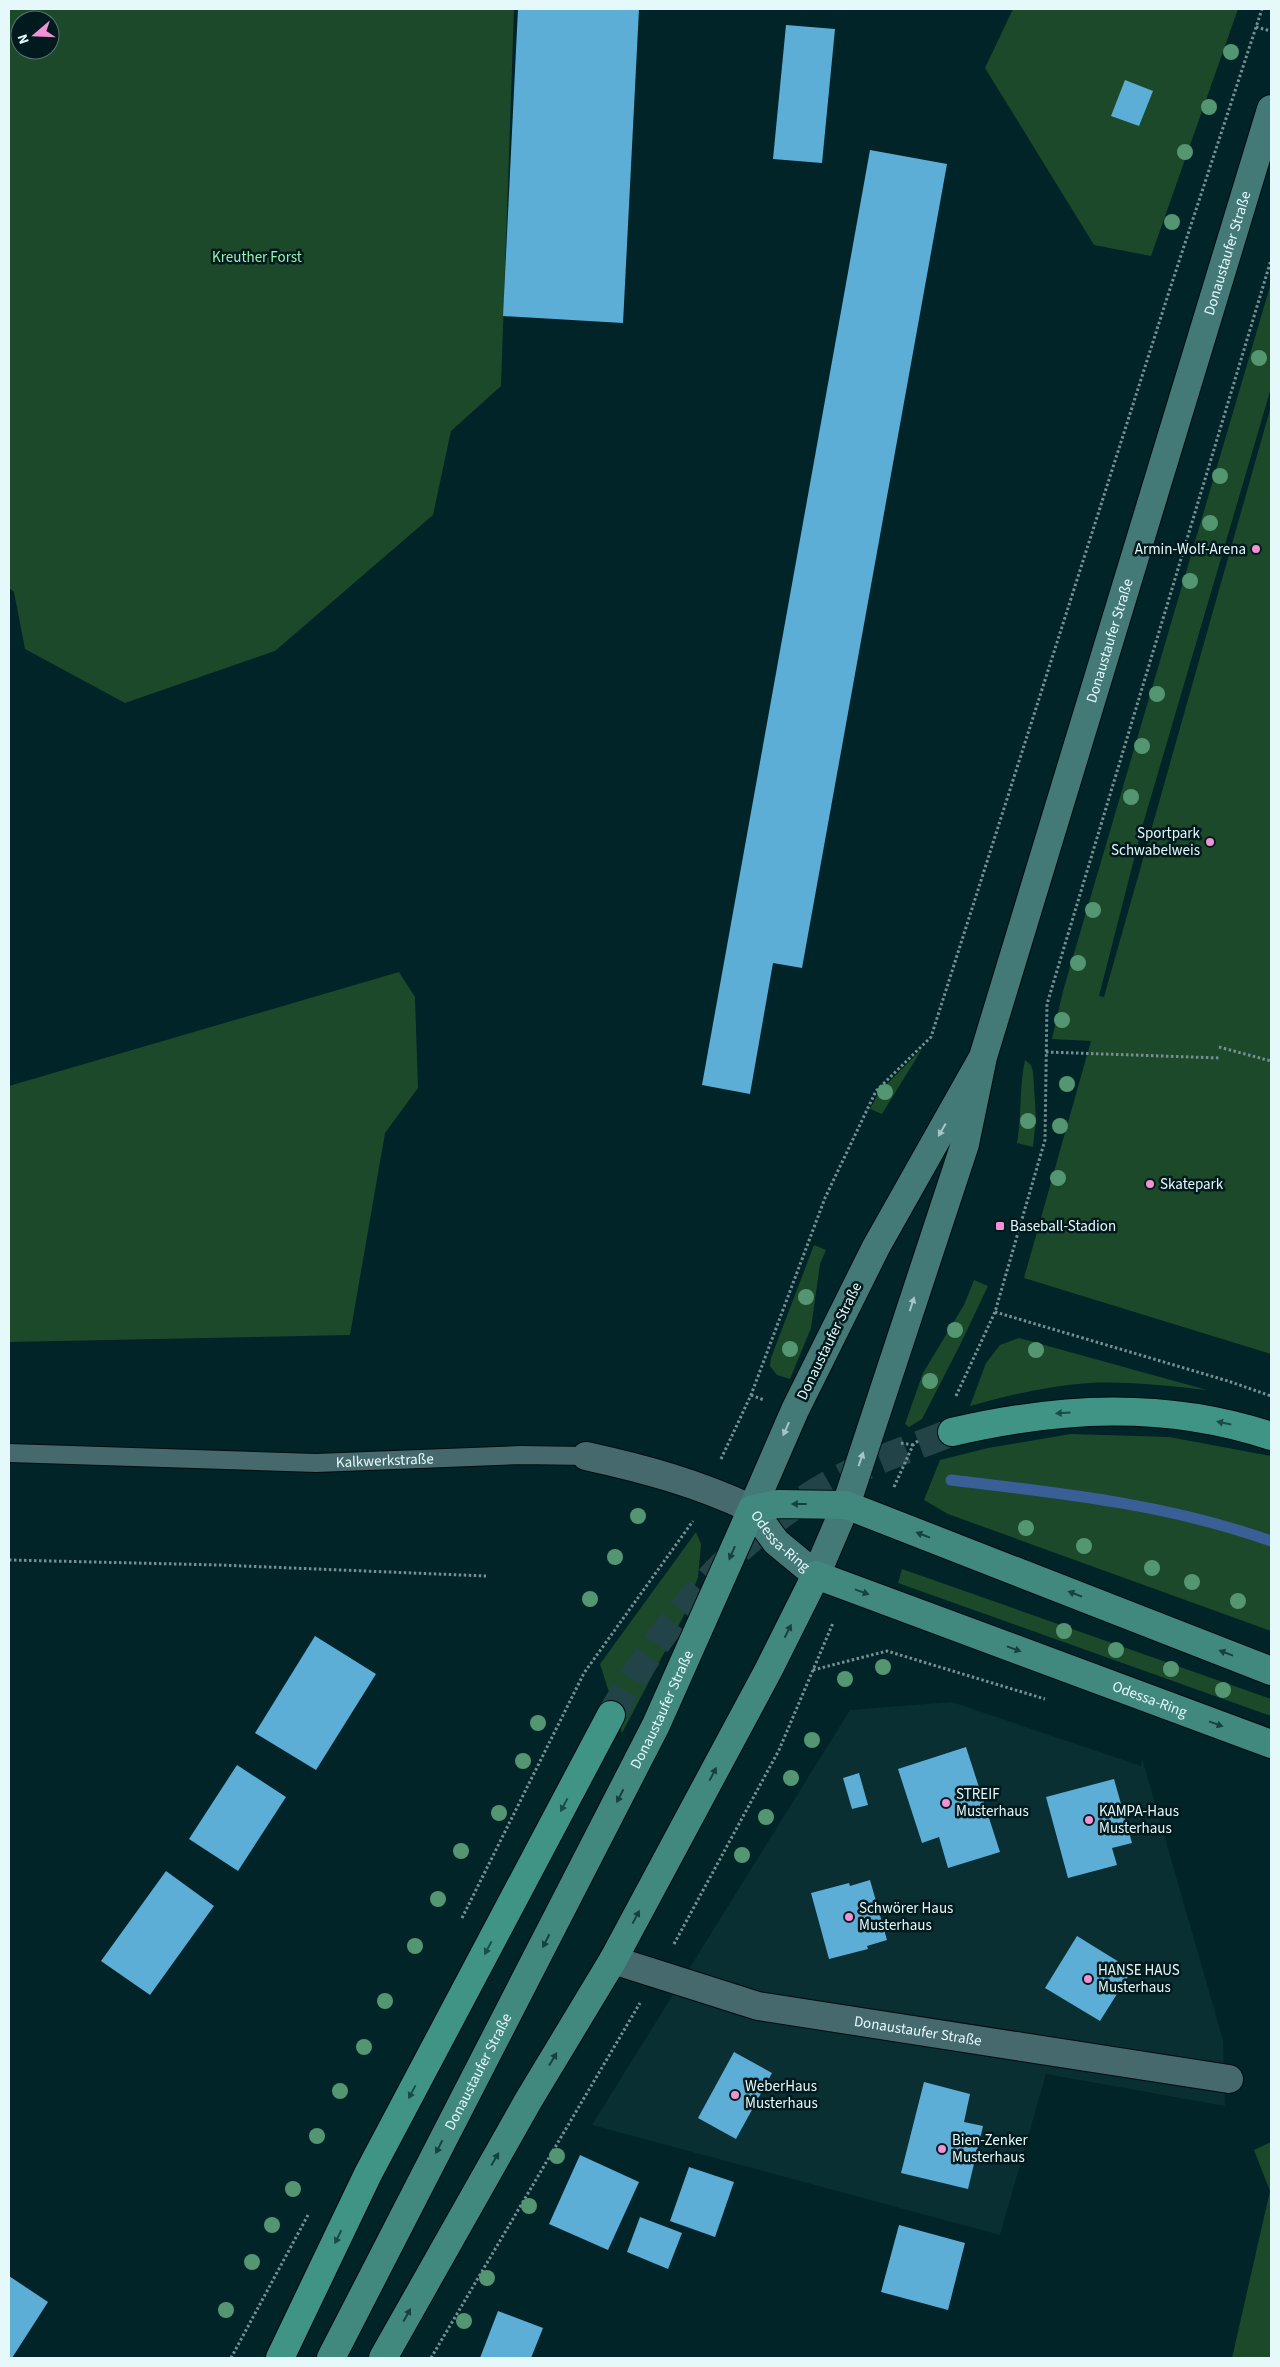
<svg xmlns="http://www.w3.org/2000/svg" width="1280" height="2367" viewBox="0 0 1280 2367" font-family="'Source Sans 3',sans-serif">
  <style>
    .built { fill: #092f33 }
    .green { fill: #1c492a; fill-rule: evenodd }
    .lines { fill: none; stroke-linecap: round; stroke-linejoin: round }
    .stream { stroke: #3a5e96; stroke-width: 11 }
    .building { fill: #5caed6 }
    .trunk-tunnel { stroke: #224448; stroke-width: 28; stroke-dasharray: 28 14; stroke-linecap: butt }
    .service-casing { stroke: #000c0f; stroke-width: 20 }
    .minor-casing { stroke: #000c0f; stroke-width: 30 }
    .secondary-casing { stroke: #000c0f; stroke-width: 30 }
    .primary-casing { stroke: #000c0f; stroke-width: 30 }
    .trunk-casing { stroke: #000c0f; stroke-width: 30 }
    .path { stroke: #749093; stroke-width: 3; stroke-dasharray: 2.5 2.5; stroke-linecap: butt }
    .service { stroke: #45696d; stroke-width: 18 }
    .minor { stroke: #45696d; stroke-width: 28 }
    .secondary { stroke: #437976; stroke-width: 28 }
    .primary { stroke: #41897f; stroke-width: 28 }
    .trunk { stroke: #409485; stroke-width: 28 }
    .tree { fill: #549672 }
    .oneway { fill: #a4c6c6 }
    .oneway2 { fill: #1a4b47 }
    .oneway3 { fill: #17413f }
    .poi-dot { fill: #f391d5; stroke: #001a1d; stroke-width: 2 }
    .labels { text-anchor: middle; stroke-width: 5; stroke-linejoin: round; paint-order: stroke }
    .street-label { font-size: 15px; fill: #e5f9fb; stroke: #001a1d }
    .park-label { font-size: 15px; fill: #98f4af; stroke: #001a1d }
    .poi-label { font-size: 15px; fill: #e5f9fb; stroke: #001a1d; text-anchor: start }
  </style>
  <rect width="100%" height="100%" fill="#002428"/>
  <path class="built" d="M952,1702l189,64 1,-8 81,282 2,66 -179,-32 -46,161 -408,-110 258,-415z"/>
  <g class="green">
    <path d="M9,9h505l-13,377 -50,45 -18,84 -158,136 -150,52 -100,-54 -11,-57 -5,-4zM20,20h30v30h-30z"/>
    <path d="M1013,9h225l-87,247 -57,-11 -109,-177z"/>
    <path d="M1271,283v105l-128,436 -44,172 5,1 167,-591v948l-247,-76 67,-237 -39,-2 11,-48z"/>
    <path d="M399,972l16,25 3,91 -33,45 -35,202 -341,7v-256z"/>
    <path d="M922,1049l-40,65 -12,-5 9,-17z"/>
    <path d="M1025,1060l6,5 2,7 3,46 -3,29 -16,-4c5,-27 2,-56 8,-83z"/>
    <path d="M814,1245l12,5 -6,14 -9,64 -21,51 -13,-4 -7,-9 1,-8z"/>
    <path d="M974,1280l14,6 -28,59 -38,74 -13,8 -4,-3 18,-51 41,-68z"/>
    <path d="M1019,1338l188,52c-39,-4 -79,-9 -118,-7 -41,3 -80,12 -119,23l16,-43 14,-18z"/>
    <path d="M1071,1434l98,3 102,19v175l-323,-117 -24,-14 16,-40 48,-12z"/>
    <path d="M696,1532l5,12 -3,33 -14,38 -62,118 -22,-69z"/>
    <path d="M902,1569l369,130v17l-373,-133z"/>
    <path d="M1271,2142v216h-39l38,-167 -16,-41z"/>
  </g>
  <g class="lines">
    <path class="stream" d="M951,1480c108,13 216,24 320,61"/>
  </g>
  <g class="building">
    <path d="M518,9h121l-16,314 -120,-7z"/>
    <path d="M786,25l49,4 -13,134 -49,-4z"/>
    <path d="M1125,80l28,11 -14,35 -28,-10z"/>
    <path d="M870,150l77,14 -145,804 -29,-5 -23,131 -48,-9z"/>
    <path d="M315,1636l61,38 -60,96 -61,-37z"/>
    <path d="M966,1747l34,105 -52,16 -9,-31 -17,6 -24,-74z"/>
    <path d="M237,1765l49,32 -48,74 -49,-32z"/>
    <path d="M859,1773l9,32 -16,4 -9,-31z"/>
    <path d="M1114,1779l18,64 -20,5 5,17 -49,13 -22,-81z"/>
    <path d="M166,1871l48,35 -64,89 -49,-34z"/>
    <path d="M870,1880l17,60 -20,6 1,3 -39,10 -18,-66 38,-10 1,3z"/>
    <path d="M1077,1936l55,34 -32,51 -55,-33z"/>
    <path d="M734,2052l38,21 -36,66 -38,-21z"/>
    <path d="M924,2082l46,12 -6,28 19,4 -15,63 -67,-16z"/>
    <path d="M580,2155l59,27 -31,68 -59,-26z"/>
    <path d="M689,2167l45,15 -19,55 -45,-16z"/>
    <path d="M640,2217l42,16 -14,36 -41,-17z"/>
    <path d="M899,2225l66,18 -17,67 -67,-18z"/>
    <path d="M9,2276l39,26 -36,56h-3z"/>
    <path d="M498,2311l45,17 -12,30h-51z"/>
  </g>
  <g class="lines">
    <path class="trunk-tunnel" d="M611,1715c59,-104 136,-193 246,-245 31,-15 64,-25 95,-38"/>
    <defs>
      <g id="service">
        <path id="s1" d="M9,1453l307,10 205,-8 65,1"/>
      </g>
      <g id="minor">
        <path d="M586,1456c59,13 111,27 166,53"/>
        <path id="s2" d="M613,1960l145,46 471,73"/>
      </g>
      <g id="secondary">
        <path id="s3" d="M983,1057l-107,190 -81,163 -43,99 24,33 40,33 30,-70 119,-361 18,-87 288,-948"/>
      </g>
      <g id="primary">
        <path id="s4" d="M331,2358l325,-633 96,-216 26,-5 68,1 425,166"/>
        <path id="s5" d="M383,2358l145,-257 85,-141 156,-291 47,-94 455,169"/>
      </g>
      <g id="trunk">
        <path d="M952,1432c108,-25 213,-31 319,4"/>
        <path d="M280,2358l88,-184 243,-459"/>
      </g>
    </defs>
    <use href="#service" class="service-casing"/>
    <use href="#minor" class="minor-casing"/>
    <use href="#secondary" class="secondary-casing"/>
    <use href="#primary" class="primary-casing"/>
    <use href="#trunk" class="trunk-casing"/>
    <g class="path">
      <path d="M1256,27l15,4"/>
      <path d="M1219,1047l52,14"/>
      <path d="M1046,1052l174,6"/>
      <path d="M995,1312l233,69 43,15"/>
      <path d="M751,1395l13,5"/>
      <path d="M956,1396l39,-84 50,-172 2,-136 224,-744"/>
      <path d="M901,1443l12,2"/>
      <path d="M721,1459l30,-64 74,-197 51,-107 55,-54 236,-739 95,-289"/>
      <path d="M894,1487l19,-42 6,-5"/>
      <path d="M9,1560l210,5 267,11"/>
      <path d="M813,1670l74,-19 158,48"/>
      <path d="M462,1918l122,-245 109,-152"/>
      <path d="M674,1944l105,-194 54,-127"/>
      <path d="M231,2358l77,-143"/>
      <path d="M431,2358l209,-355"/>
    </g>
    <use href="#service" class="service"/>
    <use href="#minor" class="minor"/>
    <use href="#secondary" class="secondary"/>
    <use href="#primary" class="primary"/>
    <use href="#trunk" class="trunk"/>
  </g>
  <g class="tree">
    <circle cx="1231" cy="52" r="8"/>
    <circle cx="1209" cy="107" r="8"/>
    <circle cx="1185" cy="152" r="8"/>
    <circle cx="1172" cy="222" r="8"/>
    <circle cx="1259" cy="358" r="8"/>
    <circle cx="1220" cy="476" r="8"/>
    <circle cx="1210" cy="523" r="8"/>
    <circle cx="1190" cy="581" r="8"/>
    <circle cx="1157" cy="694" r="8"/>
    <circle cx="1142" cy="746" r="8"/>
    <circle cx="1131" cy="797" r="8"/>
    <circle cx="1093" cy="910" r="8"/>
    <circle cx="1078" cy="963" r="8"/>
    <circle cx="1062" cy="1020" r="8"/>
    <circle cx="1067" cy="1084" r="8"/>
    <circle cx="885" cy="1092" r="8"/>
    <circle cx="1028" cy="1121" r="8"/>
    <circle cx="1060" cy="1126" r="8"/>
    <circle cx="1058" cy="1178" r="8"/>
    <circle cx="806" cy="1297" r="8"/>
    <circle cx="955" cy="1330" r="8"/>
    <circle cx="790" cy="1349" r="8"/>
    <circle cx="1036" cy="1350" r="8"/>
    <circle cx="930" cy="1381" r="8"/>
    <circle cx="638" cy="1516" r="8"/>
    <circle cx="1026" cy="1528" r="8"/>
    <circle cx="1084" cy="1546" r="8"/>
    <circle cx="615" cy="1557" r="8"/>
    <circle cx="1152" cy="1568" r="8"/>
    <circle cx="1192" cy="1582" r="8"/>
    <circle cx="590" cy="1599" r="8"/>
    <circle cx="1238" cy="1601" r="8"/>
    <circle cx="1064" cy="1631" r="8"/>
    <circle cx="1116" cy="1650" r="8"/>
    <circle cx="883" cy="1667" r="8"/>
    <circle cx="1171" cy="1669" r="8"/>
    <circle cx="845" cy="1679" r="8"/>
    <circle cx="1223" cy="1690" r="8"/>
    <circle cx="538" cy="1723" r="8"/>
    <circle cx="812" cy="1740" r="8"/>
    <circle cx="523" cy="1761" r="8"/>
    <circle cx="791" cy="1778" r="8"/>
    <circle cx="499" cy="1813" r="8"/>
    <circle cx="766" cy="1817" r="8"/>
    <circle cx="461" cy="1851" r="8"/>
    <circle cx="742" cy="1855" r="8"/>
    <circle cx="438" cy="1899" r="8"/>
    <circle cx="415" cy="1946" r="8"/>
    <circle cx="385" cy="2001" r="8"/>
    <circle cx="364" cy="2047" r="8"/>
    <circle cx="340" cy="2091" r="8"/>
    <circle cx="317" cy="2136" r="8"/>
    <circle cx="557" cy="2156" r="8"/>
    <circle cx="293" cy="2189" r="8"/>
    <circle cx="529" cy="2206" r="8"/>
    <circle cx="272" cy="2225" r="8"/>
    <circle cx="252" cy="2262" r="8"/>
    <circle cx="487" cy="2278" r="8"/>
    <circle cx="226" cy="2310" r="8"/>
    <circle cx="464" cy="2321" r="8"/>
  </g>
  <defs><path id="oneway-solid" d="M-6-.8H1V-3.2L6.5 0L1 3.2V.8H-6Z" transform="scale(1.25)"/></defs>
  <g class="oneway">
    <use href="#oneway-solid" transform="translate(942 1130) rotate(120)"/>
    <use href="#oneway-solid" transform="translate(912 1304) rotate(-72)"/>
    <use href="#oneway-solid" transform="translate(786 1429) rotate(114)"/>
    <use href="#oneway-solid" transform="translate(861 1459) rotate(-71)"/>
  </g>
  <g class="oneway2">
    <use href="#oneway-solid" transform="translate(1063 1413) rotate(177)"/>
    <use href="#oneway-solid" transform="translate(1224 1423) rotate(-168)"/>
    <use href="#oneway-solid" transform="translate(564 1805) rotate(118)"/>
    <use href="#oneway-solid" transform="translate(488 1948) rotate(118)"/>
    <use href="#oneway-solid" transform="translate(412 2092) rotate(118)"/>
    <use href="#oneway-solid" transform="translate(338 2237) rotate(116)"/>
  </g>
  <g class="oneway3">
    <use href="#oneway-solid" transform="translate(799 1504) rotate(-180)"/>
    <use href="#oneway-solid" transform="translate(923 1535) rotate(-159)"/>
    <use href="#oneway-solid" transform="translate(732 1553) rotate(114)"/>
    <use href="#oneway-solid" transform="translate(862 1592) rotate(20)"/>
    <use href="#oneway-solid" transform="translate(1075 1594) rotate(-159)"/>
    <use href="#oneway-solid" transform="translate(788 1631) rotate(-63)"/>
    <use href="#oneway-solid" transform="translate(1014 1649) rotate(20)"/>
    <use href="#oneway-solid" transform="translate(1226 1653) rotate(-159)"/>
    <use href="#oneway-solid" transform="translate(1216 1724) rotate(20)"/>
    <use href="#oneway-solid" transform="translate(713 1774) rotate(-62)"/>
    <use href="#oneway-solid" transform="translate(620 1796) rotate(117)"/>
    <use href="#oneway-solid" transform="translate(636 1917) rotate(-62)"/>
    <use href="#oneway-solid" transform="translate(546 1941) rotate(117)"/>
    <use href="#oneway-solid" transform="translate(553 2059) rotate(-59)"/>
    <use href="#oneway-solid" transform="translate(439 2147) rotate(117)"/>
    <use href="#oneway-solid" transform="translate(495 2159) rotate(-60)"/>
    <use href="#oneway-solid" transform="translate(407 2315) rotate(-61)"/>
  </g>
  <g class="poi-dot">
    <circle cx="1256" cy="549" r="5"/>
    <circle cx="1210" cy="842" r="5"/>
    <circle cx="1150" cy="1184" r="5"/>
    <rect x="995" y="1221" width="10" height="10" rx="2.5"/>
    <circle cx="946" cy="1803" r="5"/>
    <circle cx="1089" cy="1820" r="5"/>
    <circle cx="849" cy="1917" r="5"/>
    <circle cx="1088" cy="1979" r="5"/>
    <circle cx="735" cy="2095" r="5"/>
    <circle cx="942" cy="2149" r="5"/>
  </g>
  <g class="labels">
    <g class="street-label">
      <text dy="5" stroke="none"><textPath href="#s3" startOffset="1986">Donaustaufer Straße</textPath></text>
      <text dy="5" stroke="none"><textPath href="#s3" startOffset="1581">Donaustaufer Straße</textPath></text>
      <text transform="translate(829 1341) rotate(-64)" y="5">Donaustaufer Straße</text>
      <text dy="5" stroke="none"><textPath href="#s1" startOffset="376">Kalkwerkstraße</textPath></text>
      <text dy="5" stroke="none"><textPath href="#s3" startOffset="551">Odessa-Ring</textPath></text>
      <text dy="5" stroke="none"><textPath href="#s5" startOffset="1251">Odessa-Ring</textPath></text>
      <text dy="5" stroke="none"><textPath href="#s4" startOffset="728">Donaustaufer Straße</textPath></text>
      <text dy="5" stroke="none"><textPath href="#s2" startOffset="314">Donaustaufer Straße</textPath></text>
      <text dy="5" stroke="none"><textPath href="#s4" startOffset="322">Donaustaufer Straße</textPath></text>
    </g>
    <g class="park-label">
      <text x="257" y="262">Kreuther Forst</text>
    </g>
    <g class="poi-label">
      <text x="1246" y="554" text-anchor="end">Armin-Wolf-Arena</text>
      <text x="1200" y="838" text-anchor="end">Sportpark<tspan x="1200" dy="17">Schwabelweis</tspan></text>
      <text x="1160" y="1189">Skatepark</text>
      <text x="1010" y="1231">Baseball-Stadion</text>
      <text x="956" y="1799">STREIF<tspan x="956" dy="17">Musterhaus</tspan></text>
      <text x="1099" y="1816">KAMPA-Haus<tspan x="1099" dy="17">Musterhaus</tspan></text>
      <text x="859" y="1913">Schwörer Haus<tspan x="859" dy="17">Musterhaus</tspan></text>
      <text x="1098" y="1975">HANSE HAUS<tspan x="1098" dy="17">Musterhaus</tspan></text>
      <text x="745" y="2091">WeberHaus<tspan x="745" dy="17">Musterhaus</tspan></text>
      <text x="952" y="2145">Bien-Zenker<tspan x="952" dy="17">Musterhaus</tspan></text>
    </g>
  </g>
  <rect width="1280" height="2367" fill="none" stroke="#e5f9fb" stroke-width="20"/>
  <g transform="translate(35 35) rotate(251)"><circle r="24" fill="#001a1d" stroke="#5c7376"/>
  <path d="M0-4L9 19L0 12L-9 19Z" fill="#f391d5"/>
  <text y="-8" font-size="14" font-weight="bold" text-anchor="middle" fill="#e5f9fb">N</text>
  </g>
</svg>
